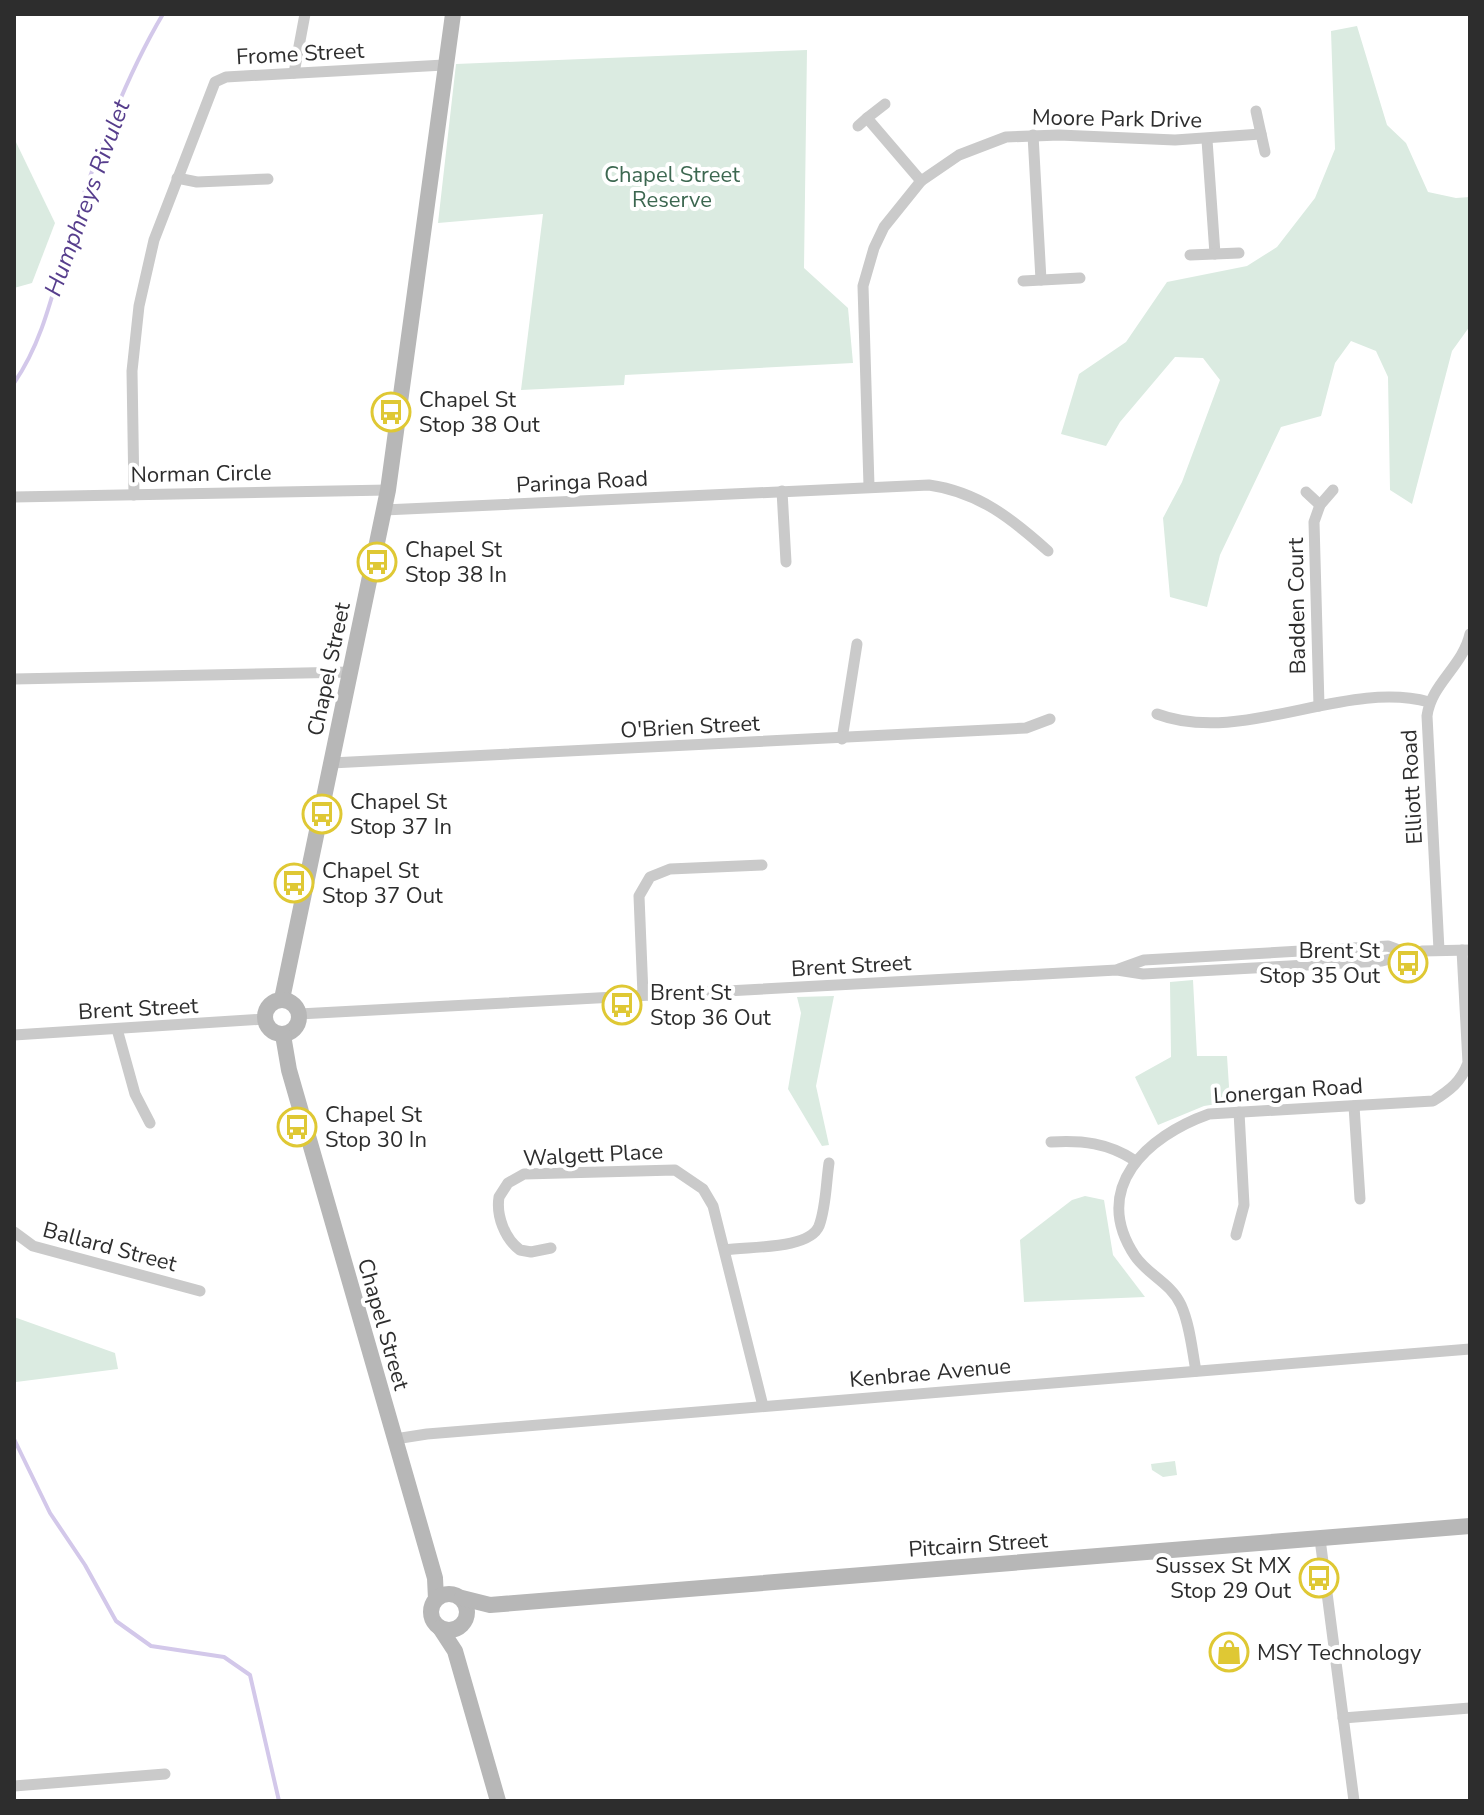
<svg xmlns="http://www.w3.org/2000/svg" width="1484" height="1815" viewBox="0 0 1484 1815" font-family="'Nunito Sans',sans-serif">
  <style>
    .green { fill: #dbebe1 }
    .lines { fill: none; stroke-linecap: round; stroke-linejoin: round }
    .stream { stroke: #d3c8ea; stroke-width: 4 }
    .street { stroke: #cacaca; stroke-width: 11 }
    .secondary { stroke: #b7b7b7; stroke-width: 16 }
    .labels { text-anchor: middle; stroke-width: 8; stroke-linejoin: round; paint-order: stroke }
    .street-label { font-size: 22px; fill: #2d2d2d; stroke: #fff }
    .park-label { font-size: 22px; fill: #3c6750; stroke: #fff }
    .poi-label { font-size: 22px; fill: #2d2d2d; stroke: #fff; text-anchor: start }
    .water-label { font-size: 24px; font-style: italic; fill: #573e8d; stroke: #fff }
  </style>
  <rect width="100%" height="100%" fill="#fff"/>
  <g class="green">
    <path d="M1357,26l30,99 19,18 22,49 28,6 14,-1v129l-18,25 -40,153 -22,-14 -2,-113 -12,-26 -25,-10 -16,22 -14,53 -40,11 -61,128 -13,52 -37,-10 -7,-79 19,-36 38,-102 -17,-22 -28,-1 -55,65 -14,24 -45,-12 18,-60 47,-32 41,-60 80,-16 30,-19 38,-49 20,-49 -4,-118z"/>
    <path d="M807,50l-3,218 44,40 5,55 -228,12 -1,10 -103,5 22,-176 -105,9 18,-159z"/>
    <path d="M14,138l41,85 -23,60 -18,5z"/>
    <path d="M1193,980l4,76h30l3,46 -26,4 -46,19 -23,-48 36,-20 -1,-75z"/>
    <path d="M834,996l-18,90 13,59 -7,1 -34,-57 13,-76 -4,-16z"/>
    <path d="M1085,1196l19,4 9,55 32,42 -121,5 -4,-62 52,-40z"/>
    <path d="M14,1317l101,36 3,16 -102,13z"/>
    <path d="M1175,1461l2,14 -14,2 -11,-7 -1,-6z"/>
  </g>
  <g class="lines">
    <g class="stream">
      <path d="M14,383c33,-47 42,-108 60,-161 24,-69 51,-144 89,-208"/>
      <path d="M14,1439l36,74 35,52 31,56 35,25 73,11 26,18 29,126"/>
    </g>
    <g class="street">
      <path d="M294,73l11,-59"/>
      <path d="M885,104l-18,14 54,63"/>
      <path d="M1256,111l9,41"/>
      <path d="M858,126l9,-8"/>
      <path d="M1033,135l8,145"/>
      <path d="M1207,140l8,114"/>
      <path d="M177,178l20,4 71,-3"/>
      <path d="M1190,255l49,-2"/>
      <path d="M1023,281l57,-3"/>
      <path d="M869,486l-6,-200 11,-38 10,-21 37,-46 38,-26 47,-18 53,-2 116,5 86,-6"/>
      <path d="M782,491l4,71"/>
      <path d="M1306,492l14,13"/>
      <path d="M134,495l-2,-124 7,-65 15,-66 61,-158 11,-5 218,-12"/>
      <path d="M14,497l374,-7"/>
      <path d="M384,510l545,-25c50,7 83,34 119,66"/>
      <path d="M14,679l337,-7"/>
      <path d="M1319,706l-5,-184 6,-17 13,-15"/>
      <path d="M1157,714c85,32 188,-35 272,-12"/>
      <path d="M842,739l15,-95"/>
      <path d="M331,763l695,-35 24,-9"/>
      <path d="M1439,950l-12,-234c4,-32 36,-50 43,-82"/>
      <path d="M1119,969l25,-9 244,-14 19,7"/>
      <path d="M643,995l-4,-99 11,-19 20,-8 92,-4"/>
      <path d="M299,1014l818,-44 26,4 239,-13 40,-10 48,-1"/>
      <path d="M117,1029l18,65 15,29"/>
      <path d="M14,1035l250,-16"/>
      <path d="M1354,1106l6,93"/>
      <path d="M1051,1142c31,-2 57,1 83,18"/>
      <path d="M14,1232l19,14 167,45"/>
      <path d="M1236,1235l8,-30 -5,-93"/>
      <path d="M551,1248l-20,4 -11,-2c-15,-11 -24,-34 -21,-53l9,-14 16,-9 151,-4 28,19 10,17 50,200"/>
      <path d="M725,1250c23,-4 84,0 94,-24 7,-18 7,-43 10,-63"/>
      <path d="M1196,1371c-4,-21 -6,-46 -15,-66 -10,-22 -33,-30 -46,-49 -45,-68 12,-120 74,-142l224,-13c17,-11 28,-19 35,-38l-6,-113"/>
      <path d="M395,1439l32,-5 1043,-85"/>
      <path d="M1320,1539l34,262"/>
      <path d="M1343,1718l127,-10"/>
      <path d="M14,1786l151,-12"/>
    </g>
    <g class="secondary">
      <path d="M282,999l106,-509 65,-476"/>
      <circle cx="282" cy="1017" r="17"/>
      <path d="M283,1035l6,35 146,508 1,21"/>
      <circle cx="449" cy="1612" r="18"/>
      <path d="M462,1598l28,7 980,-79"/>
      <path d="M440,1628l15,23 43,150"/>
    </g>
  </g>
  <defs>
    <symbol id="bus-ring" viewBox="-11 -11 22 22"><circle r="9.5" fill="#fff" stroke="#dfc834" stroke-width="1.5"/><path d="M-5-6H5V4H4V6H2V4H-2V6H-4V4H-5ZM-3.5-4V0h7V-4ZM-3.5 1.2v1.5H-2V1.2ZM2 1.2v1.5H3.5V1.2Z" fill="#dfc834"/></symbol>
    <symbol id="shop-ring" viewBox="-11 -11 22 22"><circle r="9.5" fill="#fff" stroke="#dfc834" stroke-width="1.5"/><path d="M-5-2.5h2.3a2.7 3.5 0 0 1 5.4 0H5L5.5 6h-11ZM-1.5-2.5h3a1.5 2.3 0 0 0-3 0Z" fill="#dfc834"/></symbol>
  </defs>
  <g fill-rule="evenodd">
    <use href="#bus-ring" x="369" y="390" width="44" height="44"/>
    <use href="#bus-ring" x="355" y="540" width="44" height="44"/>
    <use href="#bus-ring" x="300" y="792" width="44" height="44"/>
    <use href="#bus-ring" x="272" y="861" width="44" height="44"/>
    <use href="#bus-ring" x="1386" y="941" width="44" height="44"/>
    <use href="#bus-ring" x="600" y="983" width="44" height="44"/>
    <use href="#bus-ring" x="275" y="1105" width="44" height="44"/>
    <use href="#bus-ring" x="1297" y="1556" width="44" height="44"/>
    <use href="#shop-ring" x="1207" y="1630" width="44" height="44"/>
  </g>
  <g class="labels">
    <g class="street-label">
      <text transform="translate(300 53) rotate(-3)" y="8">Frome Street</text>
      <text transform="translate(1117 118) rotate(1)" y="8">Moore Park Drive</text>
      <text transform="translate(201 473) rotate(-1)" y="8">Norman Circle</text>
      <text transform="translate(582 481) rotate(-3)" y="8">Paringa Road</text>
      <text transform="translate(1296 606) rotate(-91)" y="8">Badden Court</text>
      <text transform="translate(328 669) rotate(-78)" y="8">Chapel Street</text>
      <text transform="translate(690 726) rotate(-3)" y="8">O'Brien Street</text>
      <text transform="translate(1411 787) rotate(-93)" y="8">Elliott Road</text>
      <text transform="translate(851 965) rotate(-3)" y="8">Brent Street</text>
      <text transform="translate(138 1008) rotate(-3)" y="8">Brent Street</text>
      <text transform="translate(1288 1090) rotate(-4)" y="8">Lonergan Road</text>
      <text transform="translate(593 1154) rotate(-3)" y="8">Walgett Place</text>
      <text transform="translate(110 1246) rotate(15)" y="8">Ballard Street</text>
      <text transform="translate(384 1324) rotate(74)" y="8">Chapel Street</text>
      <text transform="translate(930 1372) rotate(-5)" y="8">Kenbrae Avenue</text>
      <text transform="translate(978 1544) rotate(-4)" y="8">Pitcairn Street</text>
    </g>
    <g class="park-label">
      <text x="672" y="182">Chapel Street<tspan x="672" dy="25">Reserve</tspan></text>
    </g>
    <g class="poi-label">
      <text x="419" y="407">Chapel St<tspan x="419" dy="25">Stop 38 Out</tspan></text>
      <text x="405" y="557">Chapel St<tspan x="405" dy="25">Stop 38 In</tspan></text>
      <text x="350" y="809">Chapel St<tspan x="350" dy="25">Stop 37 In</tspan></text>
      <text x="322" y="878">Chapel St<tspan x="322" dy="25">Stop 37 Out</tspan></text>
      <text x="1380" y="958" text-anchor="end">Brent St<tspan x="1380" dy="25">Stop 35 Out</tspan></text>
      <text x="650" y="1000">Brent St<tspan x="650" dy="25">Stop 36 Out</tspan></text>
      <text x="325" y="1122">Chapel St<tspan x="325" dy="25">Stop 30 In</tspan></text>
      <text x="1291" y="1573" text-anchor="end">Sussex St MX<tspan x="1291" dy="25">Stop 29 Out</tspan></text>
      <text x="1257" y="1660">MSY Technology</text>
    </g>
    <g class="water-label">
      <text transform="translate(87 198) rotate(-70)" y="8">Humphreys Rivulet</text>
    </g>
  </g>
  <rect width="1484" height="1815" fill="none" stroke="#2d2d2d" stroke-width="32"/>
</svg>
